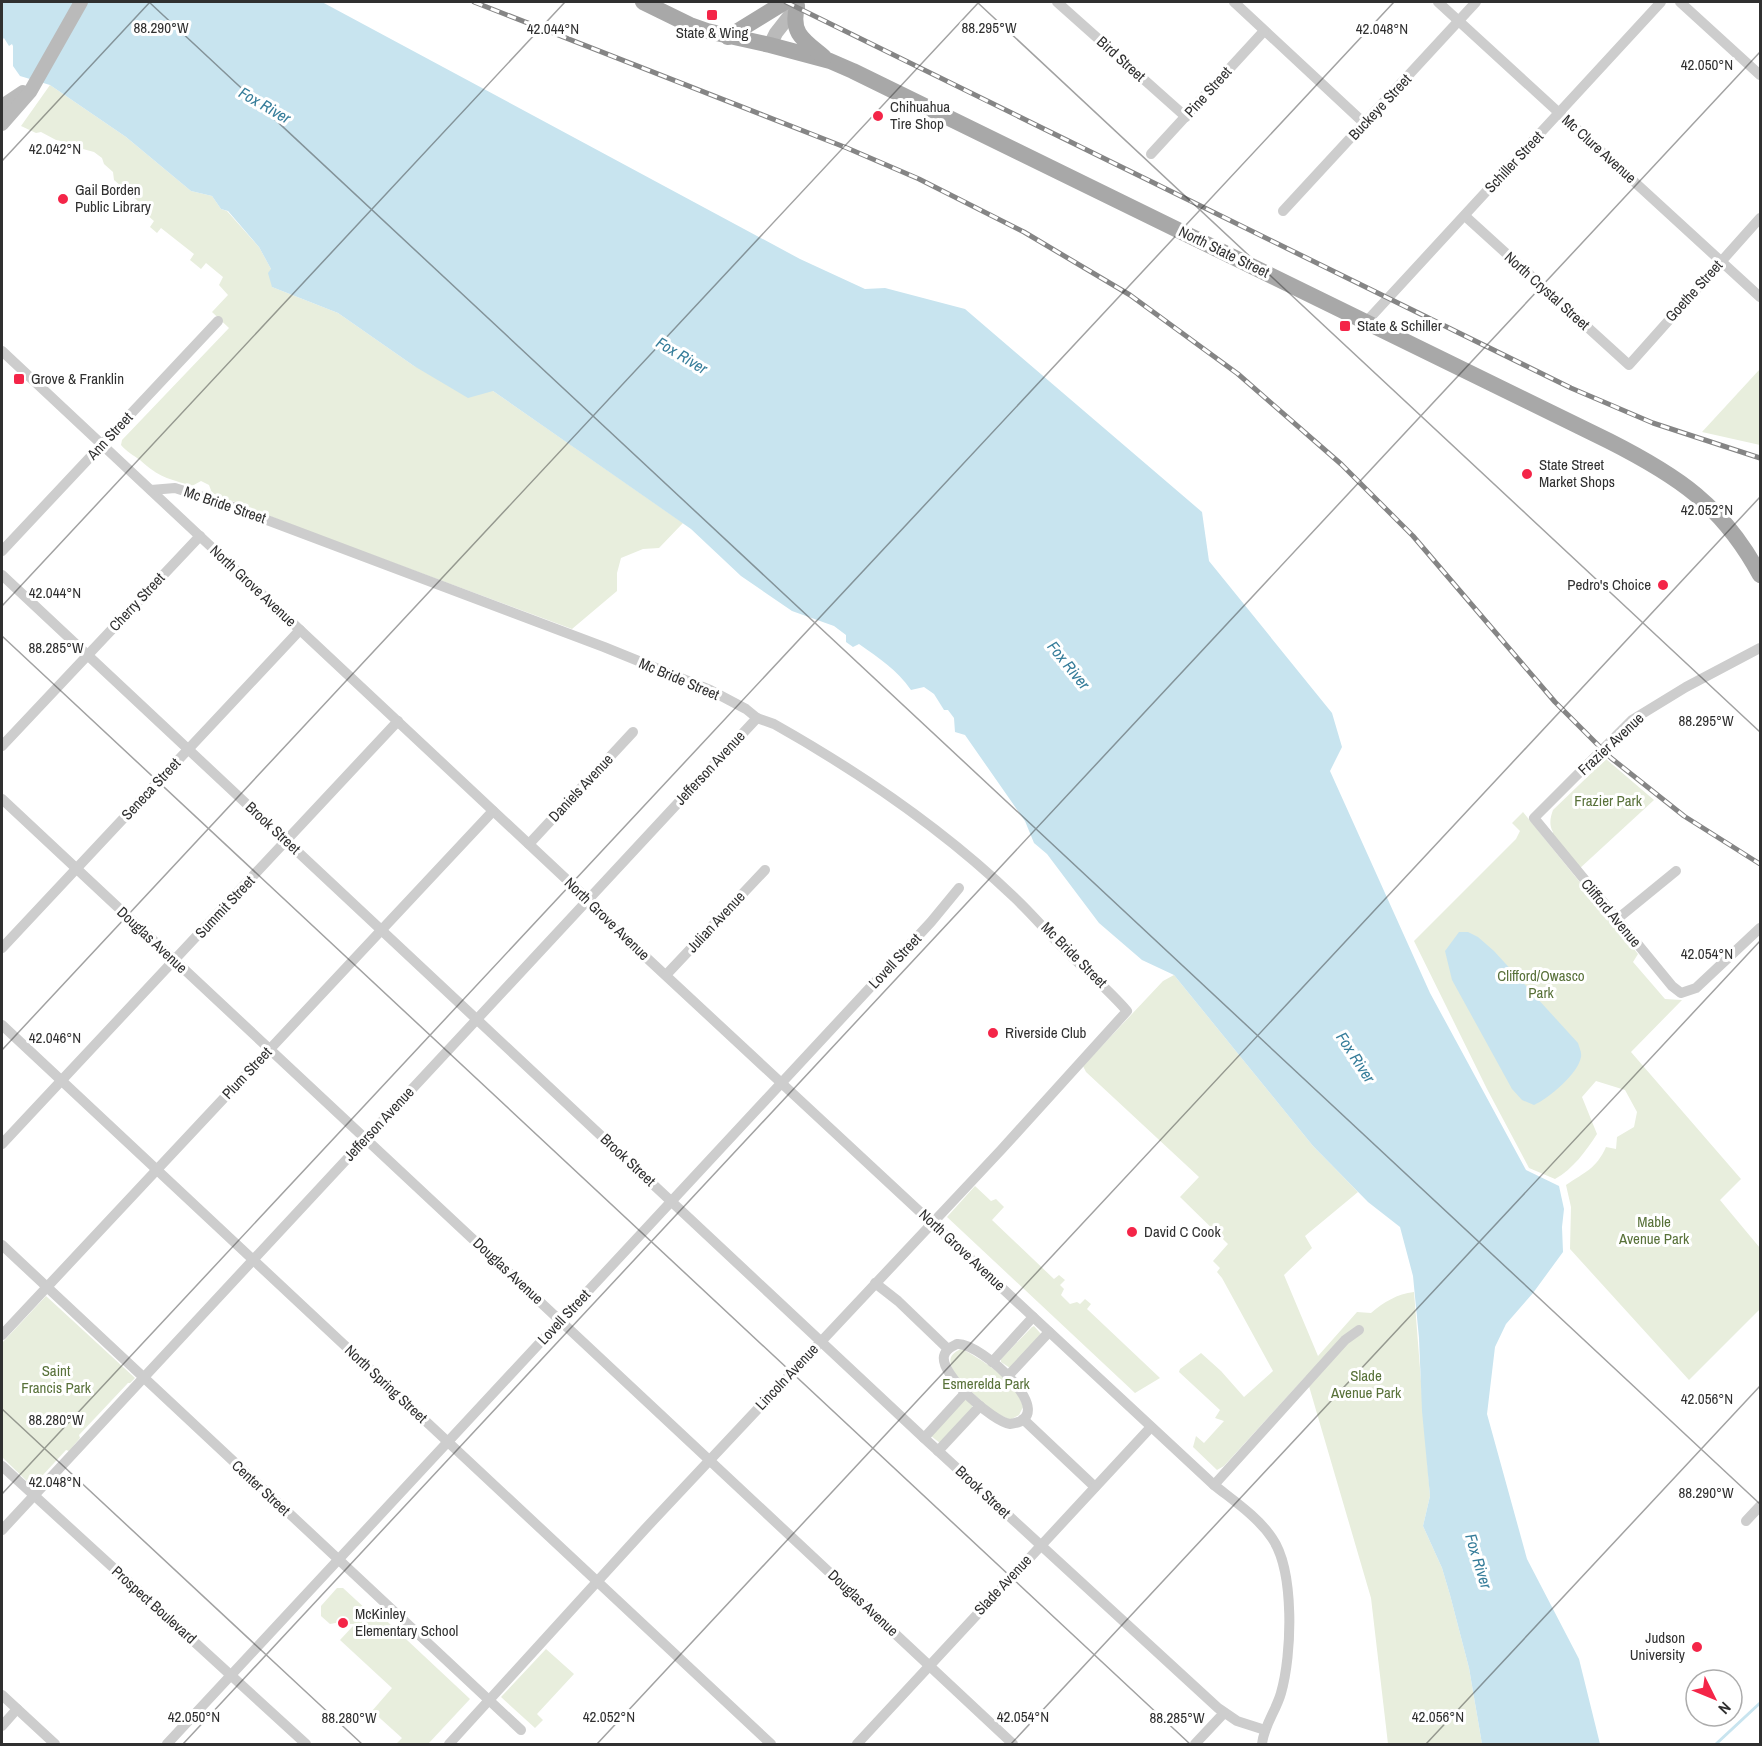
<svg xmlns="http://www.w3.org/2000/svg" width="1762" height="1746" viewBox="0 0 1762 1746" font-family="'Archivo Narrow',sans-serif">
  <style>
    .green { fill: #e8eedd }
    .water { fill: #c8e4ef }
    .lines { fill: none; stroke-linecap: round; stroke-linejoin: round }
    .stream { stroke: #c8e4ef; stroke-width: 3 }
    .street { stroke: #cdcdcd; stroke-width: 10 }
    .secondary { stroke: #bababa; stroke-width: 14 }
    .primary { stroke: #a8a8a8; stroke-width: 16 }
    .rail-casing { stroke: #858585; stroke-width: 5 }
    .rail { stroke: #fff; stroke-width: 3; stroke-dasharray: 9; stroke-linecap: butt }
    .ticks { fill: none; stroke: #303030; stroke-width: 1.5; stroke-opacity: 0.45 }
    .poi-dot { fill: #f42548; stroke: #fff; stroke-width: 2 }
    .labels { text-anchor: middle; stroke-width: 6; stroke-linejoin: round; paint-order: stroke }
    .poi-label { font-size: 15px; fill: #303030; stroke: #fff; text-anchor: start }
    .street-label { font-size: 15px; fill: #303030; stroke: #fff }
    .park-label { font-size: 15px; fill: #587139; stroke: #fff }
    .water-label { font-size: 16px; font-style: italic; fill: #367d9a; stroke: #fff }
    .ticks-label { font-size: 15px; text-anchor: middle; fill: #303030; stroke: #fff; stroke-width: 6; stroke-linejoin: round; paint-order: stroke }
  </style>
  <rect width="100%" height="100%" fill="#fff"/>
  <g class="green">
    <path d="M50,85l76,52 65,54 21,5 9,13 6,2 32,36 12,22 1,18 66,26 76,53 79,25 190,132 -24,25 -16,1 -22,9 -4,15v18l-45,38 -259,-96 -101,-40 -3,-8 -8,-4 -9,5c-25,-8 -32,-8 -52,-26 -7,-5 -13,-8 -19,-15l1,-5 107,-112 -17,-16 16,-17 -9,-10 4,-8 -17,-14 -5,6 -11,-9 4,-6 -33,-26 -4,5 -7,-6 4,-6 -14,-12 -1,-7 -25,-22 -1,-8 -9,-8 -2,-6 -8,-6 -11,-3 -3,-4 -24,-5 -15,-8 -5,1 -15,-7z"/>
    <path d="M1760,368v77l-58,-13 58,-63z"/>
    <path d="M1606,759l48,41 -75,69 -28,-34 2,-3c-4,-7 -3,-14 0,-22z"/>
    <path d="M1523,812l115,142 -5,8 32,37 17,1 -51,52 110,127 -21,21 40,48v61l-71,71 -119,-131 1,-42 -5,-22c19,-13 30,-16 40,-38l10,2 1,-12 17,-10 3,-15 -12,-22 -29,-9 -14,16 15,37c-11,17 -24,35 -42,45l-26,-11 -42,-79 -73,-148 102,-102 4,-8 -8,-8z"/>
    <path d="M1174,975l139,171 45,46 -53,44 7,12 -28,27 34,81 39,-44 14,1c13,-11 26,-19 43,-21l16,204 -7,30 19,42 8,27 19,73 13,76h-94l-17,-146 -65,-222 -82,90 -7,4 -24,-23 3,-11 8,7 20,-22 -9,-3 5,-8 -41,-38 1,-3 21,-16 20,18 23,26 29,-26 -51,-93 -5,-6 3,-4 -7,-7 15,-17 -48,-47 19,-20 -113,-105 -3,-6 80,-85z"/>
    <path d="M975,1186l16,15 5,-2 8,8 -12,13 62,59 5,-4 6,5 -5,5 4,4 -3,6 9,9 7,-2 3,2 5,-5 6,5 -4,5 73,69 -25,15 -188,-176z"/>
    <path d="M46,1296l89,82 -5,5h-2l-49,52 1,3 -11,13 -3,-1 -24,26v2l-6,6 -5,1 -29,-28v-114z"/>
    <path d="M1034,1326l7,8 -31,34 -9,-6v-3l31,-32z"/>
    <path d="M962,1349c22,12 54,32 61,58l-4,8 -9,5c-5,-3 -12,-6 -17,-9 -6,-4 -12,-11 -18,-16 -11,-11 -41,-37 -13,-46z"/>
    <path d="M964,1400h5l3,5v3l-32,35 -9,-7z"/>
    <path d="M337,1588h6l25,23v3l-7,10h-17l-3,-2 -11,2 -9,-8v-10z"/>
    <path d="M376,1611l94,88 -42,45h-32l6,-6 -30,-27 20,-23 -52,-48 14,-15h9z"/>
    <path d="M546,1649l28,25 -37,40 6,6 -8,8 -34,-31z"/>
  </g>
  <g class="water">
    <path d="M2,2h320l478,257 65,30 20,-1 80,21 237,203 7,49 123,152 10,34 -12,24 100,222 96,177 33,16 5,23 -2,18 1,25 -30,41 -27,31 -11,23 -8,67 40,145 52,100 21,85h-118l-13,-76 -19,-73 -8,-27 -19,-42 7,-30 -8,-85 -3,-73 -6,-62 -13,-49 -32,-25 -55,-56 -139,-171 -32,-15 -43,-37 -52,-69 -13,-11 -9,-22 -60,-86 -10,-3 -1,-14 -6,-8h-4l-10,-16 -10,-7 -13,3c-14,-20 -32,-32 -52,-46l-6,3 -7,-5v-7l-12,-9 -42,-15 -51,-35 -50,-47 -198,-138 -25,7 -54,-32 -76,-53 -66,-26 -4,-14 3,-4 -12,-22 -31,-36 -7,-2 -9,-13 -21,-5 -65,-54 -76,-52 -30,-9 -7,-10v-20l-1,-2 -3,2 -5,-8 -2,2z"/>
    <path d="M1459,932h9l10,5 16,14 84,92c1,4 4,9 3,14 -3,17 -32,41 -47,48l-12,-5 -10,-11 -60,-109 -7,-29z"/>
  </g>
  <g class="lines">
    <path class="stream" d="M1716,1744l44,-41"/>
    <g class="street">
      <path d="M1057,2l129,115"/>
      <path d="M1234,2l130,121"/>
      <path d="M1438,2l322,295"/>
      <path d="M1680,2l80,73"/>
      <path d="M1151,154l113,-123"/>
      <path d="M1283,211l193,-209"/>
      <path d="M1465,216l164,149 131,-147"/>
      <path d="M1366,322l295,-320"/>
      <path d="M2,351l579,542 12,15 621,577c20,16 44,32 58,53 23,33 20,117 9,155 -5,18 -17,32 -19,51"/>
      <path d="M151,490l24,-2 47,15 382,144 106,43 36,19 11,9 17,6c87,49 169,105 241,174 17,16 33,35 50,52 21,21 43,39 62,61l-126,139 -355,378 -197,216"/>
      <path d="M2,551l216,-230"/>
      <path d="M2,575l922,863 294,270 19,13 28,9"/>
      <path d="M1760,648l-74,39 -54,33 -98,98 138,168 9,7 15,-5 64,-60"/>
      <path d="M2,746l198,-210"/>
      <path d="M2,799l1011,945"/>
      <path d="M529,844l104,-112"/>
      <path d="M1616,920l60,-49"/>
      <path d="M2,948l298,-318"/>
      <path d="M666,975l99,-105"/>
      <path d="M2,1025l769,719"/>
      <path d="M2,1144l396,-423"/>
      <path d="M2,1245l519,485"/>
      <path d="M875,1283l23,18 50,48"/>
      <path d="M2,1335l491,-524"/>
      <path d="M957,1344c24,-2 107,74 53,80 -17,-2 -70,-49 -66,-68 2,-7 7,-9 13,-12z"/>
      <path d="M992,1362l41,-45"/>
      <path d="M1008,1376l41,-44"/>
      <path d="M1023,1419l72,68"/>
      <path d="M924,1438l42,-46"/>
      <path d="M938,1451l42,-45"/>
      <path d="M2,1466l304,278"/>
      <path d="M1214,1485l131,-145 14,-10"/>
      <path d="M1746,1521l14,-15"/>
      <path d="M2,1530l755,-812"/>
      <path d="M2,1695l53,49"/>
      <path d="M2,1726l15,-17"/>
      <path d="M167,1744l764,-822 28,-34"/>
      <path d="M857,1744l294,-317"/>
      <path d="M1195,1744l29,-31"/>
    </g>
    <g class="secondary">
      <path d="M770,45l6,-12 22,-28"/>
      <path d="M2,106l21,-14"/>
      <path d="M2,124l28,-32 51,-90"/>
    </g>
    <g class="primary">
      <path d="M643,2l47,23 17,6 63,14 60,16 23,10 756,370c69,35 113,64 151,134"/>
      <path d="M797,7c-7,27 8,34 27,50"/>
      <path d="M728,37l57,-35"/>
    </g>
    <defs>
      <g id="rail">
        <path d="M474,2l373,146 72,31 105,53 106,63 108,79 103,90 72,72 142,166 56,56 73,58 76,48"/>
        <path d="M786,2l785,386 82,35 107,35"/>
      </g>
    </defs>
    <use href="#rail" class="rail-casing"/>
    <use href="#rail" class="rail"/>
  </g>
  <path class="ticks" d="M149,2l1611,1502M977,2l783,730M2,161l148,-159M2,606l563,-604M2,636l1188,1108M2,1050l977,-1048M2,1409l360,335M2,1494l1392,-1492M183,1744l1577,-1692M597,1744l1163,-1247M1011,1744l749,-803M1426,1744l334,-358"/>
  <g class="poi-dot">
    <rect x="706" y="9" width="12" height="12" rx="3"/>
    <circle cx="878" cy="116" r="6"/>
    <circle cx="63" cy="199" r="6"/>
    <rect x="1339" y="320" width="12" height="12" rx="3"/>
    <rect x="13" y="373" width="12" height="12" rx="3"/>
    <circle cx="1527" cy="474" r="6"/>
    <circle cx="1663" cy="585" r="6"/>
    <circle cx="993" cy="1033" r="6"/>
    <circle cx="1132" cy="1232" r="6"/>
    <circle cx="343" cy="1623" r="6"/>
    <circle cx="1697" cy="1647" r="6"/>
  </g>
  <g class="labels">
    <g class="poi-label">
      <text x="712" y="38" text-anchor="middle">State &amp; Wing</text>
      <text x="890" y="112">Chihuahua<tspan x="890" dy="17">Tire Shop</tspan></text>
      <text x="75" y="195">Gail Borden<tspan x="75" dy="17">Public Library</tspan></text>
      <text x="1357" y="331">State &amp; Schiller</text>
      <text x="31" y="384">Grove &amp; Franklin</text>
      <text x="1539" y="470">State Street<tspan x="1539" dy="17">Market Shops</tspan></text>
      <text x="1651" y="590" text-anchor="end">Pedro's Choice</text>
      <text x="1005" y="1038">Riverside Club</text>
      <text x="1144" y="1237">David C Cook</text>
      <text x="355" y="1619">McKinley<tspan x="355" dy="17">Elementary School</tspan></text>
      <text x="1685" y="1643" text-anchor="end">Judson<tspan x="1685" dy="17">University</tspan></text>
    </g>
    <g class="street-label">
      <text transform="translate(1121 59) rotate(42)" y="5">Bird Street</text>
      <text transform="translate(1208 92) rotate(-48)" y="5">Pine Street</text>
      <text transform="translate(1380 107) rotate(-47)" y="5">Buckeye Street</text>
      <text transform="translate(1599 149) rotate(42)" y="5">Mc Clure Avenue</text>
      <text transform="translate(1514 162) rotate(-47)" y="5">Schiller Street</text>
      <text transform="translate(1224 252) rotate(26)" y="5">North State Street</text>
      <text transform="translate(1547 291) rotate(42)" y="5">North Crystal Street</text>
      <text transform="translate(1694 291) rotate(-48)" y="5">Goethe Street</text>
      <text transform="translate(110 436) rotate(-47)" y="5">Ann Street</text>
      <text transform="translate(225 505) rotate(19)" y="5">Mc Bride Street</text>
      <text transform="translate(253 586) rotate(43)" y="5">North Grove Avenue</text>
      <text transform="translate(137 602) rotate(-47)" y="5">Cherry Street</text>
      <text transform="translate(679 679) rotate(23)" y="5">Mc Bride Street</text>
      <text transform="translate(1611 744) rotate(-43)" y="5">Frazier Avenue</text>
      <text transform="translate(710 768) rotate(-47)" y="5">Jefferson Avenue</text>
      <text transform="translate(581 788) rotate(-47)" y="5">Daniels Avenue</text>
      <text transform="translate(151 789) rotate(-47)" y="5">Seneca Street</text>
      <text transform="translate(273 828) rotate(43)" y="5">Brook Street</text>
      <text transform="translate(225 907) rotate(-47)" y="5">Summit Street</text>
      <text transform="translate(1611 913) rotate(50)" y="5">Clifford Avenue</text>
      <text transform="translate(607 919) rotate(44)" y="5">North Grove Avenue</text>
      <text transform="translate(716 922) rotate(-47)" y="5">Julian Avenue</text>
      <text transform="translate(152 940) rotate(43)" y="5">Douglas Avenue</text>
      <text transform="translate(1074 955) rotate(45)" y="5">Mc Bride Street</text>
      <text transform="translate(895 961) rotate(-47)" y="5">Lovell Street</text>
      <text transform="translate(247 1073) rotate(-47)" y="5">Plum Street</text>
      <text transform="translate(379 1124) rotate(-47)" y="5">Jefferson Avenue</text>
      <text transform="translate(628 1160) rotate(43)" y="5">Brook Street</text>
      <text transform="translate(962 1250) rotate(43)" y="5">North Grove Avenue</text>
      <text transform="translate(508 1271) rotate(43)" y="5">Douglas Avenue</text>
      <text transform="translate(564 1317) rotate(-47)" y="5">Lovell Street</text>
      <text transform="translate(787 1377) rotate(-47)" y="5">Lincoln Avenue</text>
      <text transform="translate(386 1384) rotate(43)" y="5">North Spring Street</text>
      <text transform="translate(261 1488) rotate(43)" y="5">Center Street</text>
      <text transform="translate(983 1492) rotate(43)" y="5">Brook Street</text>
      <text transform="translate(1003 1585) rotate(-47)" y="5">Slade Avenue</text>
      <text transform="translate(863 1603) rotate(43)" y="5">Douglas Avenue</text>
      <text transform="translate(154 1605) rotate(42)" y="5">Prospect Boulevard</text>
    </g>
    <g class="park-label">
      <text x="1608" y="806">Frazier Park</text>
      <text x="1541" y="981">Clifford/Owasco<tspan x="1541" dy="17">Park</tspan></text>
      <text x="1654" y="1227">Mable<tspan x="1654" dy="17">Avenue Park</tspan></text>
      <text x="56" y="1376">Saint<tspan x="56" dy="17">Francis Park</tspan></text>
      <text x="1366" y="1381">Slade<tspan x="1366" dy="17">Avenue Park</tspan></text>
      <text x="986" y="1389">Esmerelda Park</text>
    </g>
    <g class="water-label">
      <text transform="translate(265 105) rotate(30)" y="6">Fox River</text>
      <text transform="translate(682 355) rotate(31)" y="6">Fox River</text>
      <text transform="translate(1069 665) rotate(51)" y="6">Fox River</text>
      <text transform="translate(1356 1057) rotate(57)" y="6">Fox River</text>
      <text transform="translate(1479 1561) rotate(73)" y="6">Fox River</text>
    </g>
  </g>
  <g class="ticks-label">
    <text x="161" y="33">88.290°W</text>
    <text x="989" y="33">88.295°W</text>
    <text x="553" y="34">42.044°N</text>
    <text x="1382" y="34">42.048°N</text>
    <text x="1707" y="70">42.050°N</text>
    <text x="55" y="154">42.042°N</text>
    <text x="1707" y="515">42.052°N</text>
    <text x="55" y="598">42.044°N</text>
    <text x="56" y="653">88.285°W</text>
    <text x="1706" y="726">88.295°W</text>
    <text x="1707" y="959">42.054°N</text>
    <text x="55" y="1043">42.046°N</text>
    <text x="1707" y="1404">42.056°N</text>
    <text x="56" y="1425">88.280°W</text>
    <text x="55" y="1487">42.048°N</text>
    <text x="1706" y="1498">88.290°W</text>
    <text x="194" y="1722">42.050°N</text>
    <text x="609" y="1722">42.052°N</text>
    <text x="1023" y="1722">42.054°N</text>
    <text x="1438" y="1722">42.056°N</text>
    <text x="349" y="1723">88.280°W</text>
    <text x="1177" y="1723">88.285°W</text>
  </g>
  <rect width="1762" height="1746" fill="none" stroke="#303030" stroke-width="6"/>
  <g transform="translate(1714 1698) rotate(133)"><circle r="28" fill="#ffffff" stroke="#acacac" stroke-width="1.5"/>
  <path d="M0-4.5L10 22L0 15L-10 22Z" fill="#f42548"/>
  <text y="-9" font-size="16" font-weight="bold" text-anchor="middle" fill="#303030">N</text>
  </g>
</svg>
